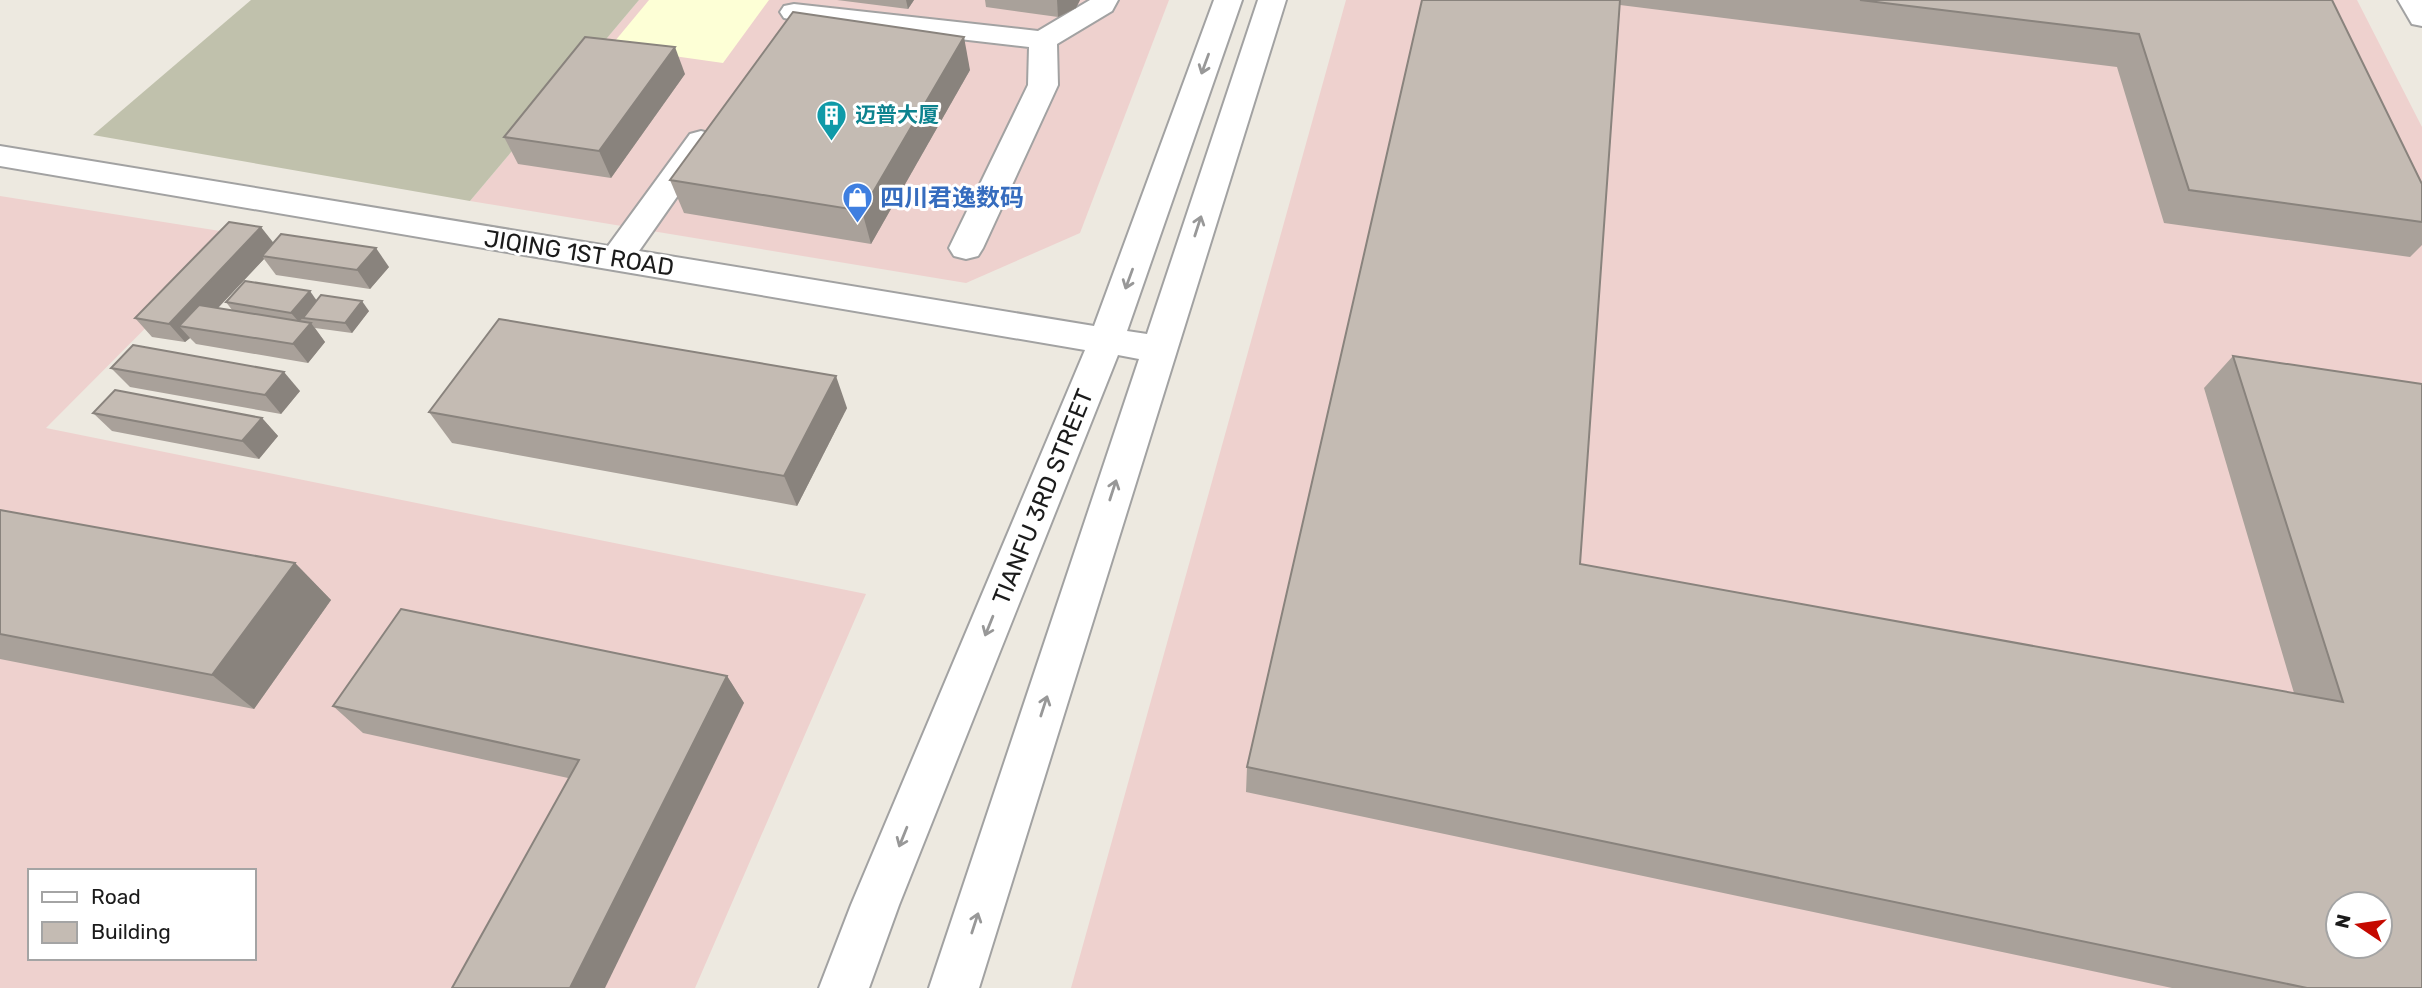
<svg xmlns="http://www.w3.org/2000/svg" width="2422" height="988" viewBox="0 0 2422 988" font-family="Rubik,'Noto Sans SC',sans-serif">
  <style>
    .commercial { fill: #eed1ce; fill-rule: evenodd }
    .education { fill: #fdffd6 }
    .construction { fill: #c0c1ac }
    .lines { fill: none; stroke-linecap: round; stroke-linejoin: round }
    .minor-casing { stroke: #a2a2a2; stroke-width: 4 }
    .minor { fill: #fff; fill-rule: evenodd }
    .wall { fill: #a9a19a }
    .shaded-wall { fill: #89837d }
    .building { fill: #c4bbb3; stroke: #89837d; stroke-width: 2; fill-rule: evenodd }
    .oneway { stroke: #989898 }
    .labels { text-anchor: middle; stroke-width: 6; stroke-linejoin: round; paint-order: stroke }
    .far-culture-label { font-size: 21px; font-weight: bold; fill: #0d838f; stroke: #fff; text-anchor: start }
    .shop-label { font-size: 24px; font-weight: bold; fill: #366cbe; stroke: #fff; text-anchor: start }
    .street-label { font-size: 24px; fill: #1b1b1b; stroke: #fff }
  </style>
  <rect width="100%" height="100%" fill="#ede9e0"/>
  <g class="commercial">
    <path d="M639,0h530l-89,233 -114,50 -496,-82z"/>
    <path d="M1346,0h1011l65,127v861h-1351zM2338,904h42v42h-42z"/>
    <path d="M0,196l239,38 -193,194 820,166 -171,394h-695zM30,871h224v87h-224z"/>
  </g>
  <path class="education" d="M649,0h120l-46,63 -113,-16z"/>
  <path class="construction" d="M251,0h388l-169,201 -377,-66z"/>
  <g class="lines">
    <defs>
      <g id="minor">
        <path d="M1090,0h28l-6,11 -55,33 1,41 -75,163 -5,8 -12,3 -12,-3 -5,-8 79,-163 1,-38 -235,-27 -10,-2 -4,-6 4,-6 10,-2 244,27z"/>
        <path d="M1214,0h28l-115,331 20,3 111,-334h28l-307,988h-50l210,-629 -21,-4 -219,550 -30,83h-50l32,-83 234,-555 -1085,-184v-20l608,100 82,-112 11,-3 11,3 4,7 -77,110 455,75z"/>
        <path d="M2398,0h24v26l-10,-2z"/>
      </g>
    </defs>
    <use href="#minor" class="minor-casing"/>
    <use href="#minor" class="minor"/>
  </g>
  <g class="wall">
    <path d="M837,0h77l-6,9z"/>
    <path d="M985,0h95l-4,8 -18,9 -72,-10z"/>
    <path d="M1422,0h910l90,222v23l-12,12 -246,-34 -47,-156 -497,-62 -40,559 714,129 -90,-305 29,-32 189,28v604h-250l-926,-196 1,-25z"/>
    <path d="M970,70l-99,174 -187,-31 -14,-33z"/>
    <path d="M685,74l-74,104 -93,-14 -14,-27z"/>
    <path d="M273,243l116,24 -19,22 -94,-14 -12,-16 -46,49 14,2 -6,-8 91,-1 52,10 -17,22 -37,-5 10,14 -17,21 -112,-19 -6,-6 -5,4 -33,-5 -17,-19z"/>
    <path d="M111,368l189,23 -19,23 -151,-27z"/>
    <path d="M847,408l-50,98 -345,-63 -23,-31z"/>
    <path d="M93,413l169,5 16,18 -19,23 -147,-28z"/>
    <path d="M0,510l295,53 36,37 -77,109 -254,-50z"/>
    <path d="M727,676l17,27 -176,75 -205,-45 -30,-27z"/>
  </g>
  <g class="shaded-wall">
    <path d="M906,0h8l-6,9z"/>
    <path d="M1057,0h23l-4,8 -18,9z"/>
    <path d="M964,37l6,33 -99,174 -9,-33z"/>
    <path d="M675,47l10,27 -74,104 -12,-27z"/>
    <path d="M261,227l15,19 -14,10 2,3 -66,70 -19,-3 11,12 -5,4 -16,-18z"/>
    <path d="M376,248l13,19 -19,22 -13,-19z"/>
    <path d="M310,291l7,10 -18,21 -8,-9z"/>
    <path d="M362,301l7,10 -17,22 -7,-10z"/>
    <path d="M311,323l14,19 -17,21 -15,-19z"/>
    <path d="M284,372l16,19 -19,23 -16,-19z"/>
    <path d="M836,376l11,32 -50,98 -13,-30z"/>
    <path d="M262,418l16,18 -19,23 -17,-18z"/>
    <path d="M295,563l36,37 -77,109 -42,-34z"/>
    <path d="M727,676l17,27 -139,285h-35z"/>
  </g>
  <g class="building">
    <path d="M1422,0h198l-40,564 763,138 -110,-346 189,28v604h-115l-1060,-221zM2338,904h42v42h-42z"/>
    <path d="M1860,0h472l90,184v38l-233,-32 -50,-156z"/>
    <path d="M793,12l171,25 -102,174 -192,-31z"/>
    <path d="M585,37l90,10 -76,104 -95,-14z"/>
    <path d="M229,222l32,5 -92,97 -34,-6z"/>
    <path d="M281,234l95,14 -19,22 -95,-14z"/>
    <path d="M245,281l65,10 -19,22 -65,-11z"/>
    <path d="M321,295l41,6 -17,22 -42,-5z"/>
    <path d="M199,305l112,18 -18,21 -114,-18z"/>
    <path d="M499,319l337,57 -52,100 -355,-64z"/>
    <path d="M133,345l151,27 -19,23 -154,-27z"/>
    <path d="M115,390l147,28 -20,23 -149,-28z"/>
    <path d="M0,510l295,53 -83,112 -212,-41z"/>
    <path d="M401,609l326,67 -157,312h-118l127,-228 -246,-54z"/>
  </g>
  <defs><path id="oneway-shaft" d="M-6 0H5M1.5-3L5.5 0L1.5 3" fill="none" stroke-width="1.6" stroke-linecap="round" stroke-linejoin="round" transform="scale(1.75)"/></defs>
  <g class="oneway">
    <use href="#oneway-shaft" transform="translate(1205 64) rotate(110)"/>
    <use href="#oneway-shaft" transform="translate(1198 226) rotate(-72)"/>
    <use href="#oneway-shaft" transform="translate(1129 279) rotate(110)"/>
    <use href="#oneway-shaft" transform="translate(1113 490) rotate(-72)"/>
    <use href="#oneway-shaft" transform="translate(989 626) rotate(112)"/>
    <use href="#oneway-shaft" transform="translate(1044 706) rotate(-72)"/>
    <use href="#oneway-shaft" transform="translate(903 837) rotate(112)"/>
    <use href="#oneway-shaft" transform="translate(975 923) rotate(-72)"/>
  </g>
  <defs>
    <symbol id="building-pin" viewBox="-11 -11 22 30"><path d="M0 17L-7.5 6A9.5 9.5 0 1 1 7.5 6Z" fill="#0f9aa8" stroke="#fff"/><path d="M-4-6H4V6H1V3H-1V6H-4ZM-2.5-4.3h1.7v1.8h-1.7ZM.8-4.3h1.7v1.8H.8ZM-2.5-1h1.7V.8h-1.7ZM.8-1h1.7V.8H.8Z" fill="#fff"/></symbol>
    <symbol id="shop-pin" viewBox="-11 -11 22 30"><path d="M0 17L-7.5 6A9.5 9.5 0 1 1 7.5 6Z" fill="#3f7fe0" stroke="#fff"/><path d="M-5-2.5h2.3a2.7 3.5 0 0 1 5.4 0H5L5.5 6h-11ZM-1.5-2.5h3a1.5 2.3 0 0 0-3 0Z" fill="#fff"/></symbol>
  </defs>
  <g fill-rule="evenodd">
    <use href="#building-pin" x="814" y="98" width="35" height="47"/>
    <use href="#shop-pin" x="840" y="180" width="35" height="47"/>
  </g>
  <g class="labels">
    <g class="far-culture-label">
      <text x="855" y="122">迈普大厦</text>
    </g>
    <g class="shop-label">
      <text x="880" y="206">四川君逸数码</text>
    </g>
    <g class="street-label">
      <text transform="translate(579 253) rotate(9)" y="8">JIQING 1ST ROAD</text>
      <text transform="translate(1043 497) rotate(-68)" y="8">TIANFU 3RD STREET</text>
    </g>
  </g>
  <rect x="28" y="869" width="228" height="91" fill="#ffffff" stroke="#a4a4a4" stroke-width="2"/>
  <rect x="42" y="892" width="35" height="10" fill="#ffffff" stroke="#a4a4a4" stroke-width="2"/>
  <text x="91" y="904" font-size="21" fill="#1b1b1b">Road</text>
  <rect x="42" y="922" width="35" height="21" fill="#c4bbb3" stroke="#a4a4a4" stroke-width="2"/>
  <text x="91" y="939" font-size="21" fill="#1b1b1b">Building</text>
  <g transform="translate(2359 925) rotate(283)"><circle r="33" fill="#ffffff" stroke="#a4a4a4" stroke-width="2"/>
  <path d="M0-5L12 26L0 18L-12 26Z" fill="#c50900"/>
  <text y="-10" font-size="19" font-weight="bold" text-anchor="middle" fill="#1b1b1b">N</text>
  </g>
</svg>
